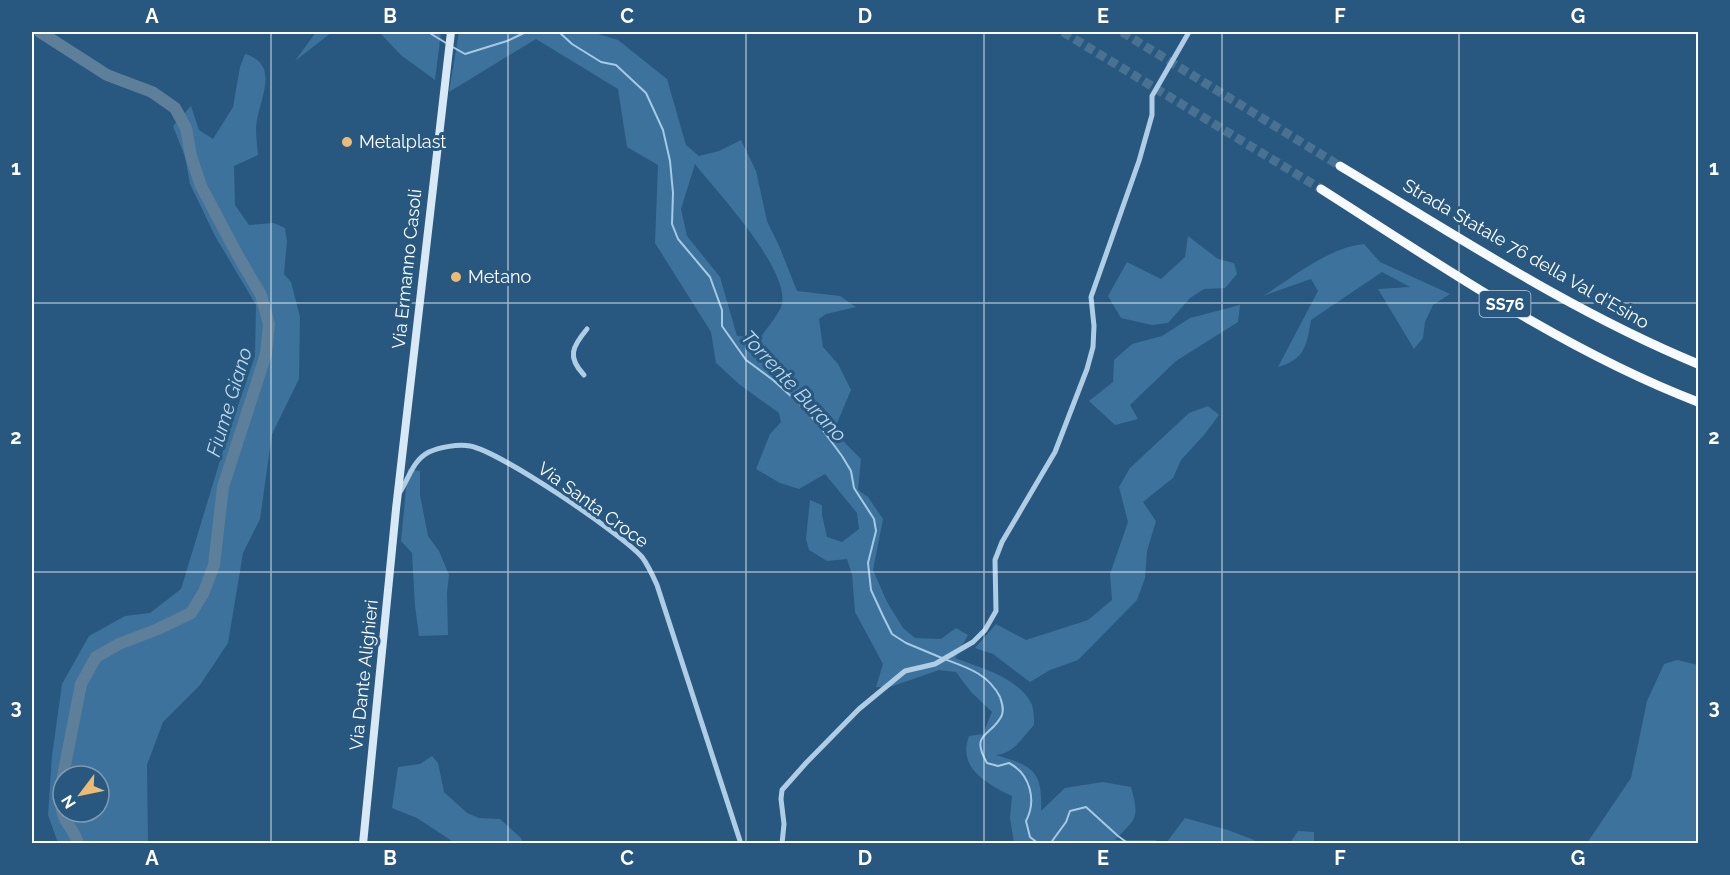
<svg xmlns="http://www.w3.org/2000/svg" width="1730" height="875" viewBox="0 0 1730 875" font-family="Raleway,sans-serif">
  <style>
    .green { fill: #3d729c; fill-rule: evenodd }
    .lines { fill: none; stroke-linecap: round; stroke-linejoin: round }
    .stream { stroke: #a4cae5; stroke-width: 2 }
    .river { stroke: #5d7f9a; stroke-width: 12 }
    .trunk-tunnel { stroke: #487192; stroke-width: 9; stroke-dasharray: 9 4.5; stroke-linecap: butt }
    .minor { stroke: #afcee5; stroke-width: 5 }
    .secondary { stroke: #d8e8f5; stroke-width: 8 }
    .trunk { stroke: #f7fafe; stroke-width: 9 }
    .grid { fill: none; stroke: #fff; stroke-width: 1.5; stroke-opacity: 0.55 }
    .poi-dot { fill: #ecbc76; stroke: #28587f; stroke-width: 2 }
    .labels { text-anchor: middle; stroke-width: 6; stroke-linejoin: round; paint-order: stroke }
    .shield { fill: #28587f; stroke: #becdd9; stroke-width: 1.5 }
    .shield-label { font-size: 16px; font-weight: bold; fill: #fff }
    .poi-label { font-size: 18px; fill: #fff; stroke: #28587f; text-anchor: start }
    .street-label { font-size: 18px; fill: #fff; stroke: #28587f }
    .water-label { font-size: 20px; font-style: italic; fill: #bad7ed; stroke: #28587f }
    .neatline { fill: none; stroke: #fff; stroke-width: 2 }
    .grid-label { font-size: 20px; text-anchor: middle; font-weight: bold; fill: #fff }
  </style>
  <rect width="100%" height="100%" fill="#28587f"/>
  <g class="green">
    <path d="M316,32h16l-37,29z"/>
    <path d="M379,32h62l-6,48 -33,-24z"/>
    <path d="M459,32h136l3,2 20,6 49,39 19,66 13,11 20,-5 22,-11 15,31 11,50 13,27 17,43 43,5 16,11 -30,7 -7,5 4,28 15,17 13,26 -16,38 9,14 17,17 -3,31 10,7 15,22 -10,51 14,32 16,26 12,10 26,1 15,-11 12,7 -13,23c26,10 65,20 77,47 2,6 2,14 2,20 -11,12 -20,28 -38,30 36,11 47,15 45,56l24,-23 38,-6 28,5c9,32 5,31 -16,53h40l6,3h-147l-4,-25 2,-22c-25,-12 -55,-28 -43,-60l14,-2 9,-22 -21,-20 -15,-20 -17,-2 -49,17h-14l7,-23 -28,-52 -3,-38 -5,-15 -20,2 -18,-11 -3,-11 4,-39 12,5v10l5,22 15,5 17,-13 -2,-16 -32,-39 -26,15 -19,-6 -24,-14 14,-35 11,-12 -2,-9 -40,-29 -23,-21 -5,-31 -56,-89 3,-78 -31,-18 -9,-58 -82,-50 -87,53zM695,164c21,27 99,109 86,143 -5,11 -14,21 -21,31l-23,-2 -17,-59 -33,-41 -6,-27z"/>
    <path d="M245,54c37,11 13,47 11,73 0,9 1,19 2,28l-24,11 1,39 14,20 25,-2 11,5 2,13 -3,33 7,8 9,35 -1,62 -27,55 -12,85 -17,34 -15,90 -28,42 -37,37 -16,43 1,78h-90l-10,-28 4,-59 10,-72 27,-48 36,-20 25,-3 31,-24 45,-148 29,-85 1,-51 -41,-69 -25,-52 -5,-27 -12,-31 18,-20 8,24 14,9 20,-32 7,-40zM63,776h36v36h-36z"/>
    <path d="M1188,236l30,23 16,4 3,11 -12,14 -21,1 -14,9 -22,25 -16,2 -31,-7 -13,-22 19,-34 34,17 24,-22z"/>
    <path d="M1364,244l16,18 70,32 -17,11 -8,17 -2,16 -9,11 -36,-60 32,-2 -28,-15 -71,48c-4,24 -6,40 -33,47l40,-76 -7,-12 -48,17c31,-19 64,-48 101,-52z"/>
    <path d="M1240,305l-2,17 -62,39 -46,44 8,14 -23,6 -26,-24 24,-19 1,-22 18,-16 30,-8 28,-18z"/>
    <path d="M1208,406l11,9 -15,20 -23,25 -8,18 -30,24 13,19 -9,30 -2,27 -8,22 -59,60 -28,10 -20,12 -37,-28 -18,-6 21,-24 30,16 62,-20 24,-20 -2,-26 18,-52 -9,-35 11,-19 59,-55z"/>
    <path d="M408,469l12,2v24l8,41 11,15 10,24 -2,18 1,42 -29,1 -4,-30 -3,-53 -11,-12z"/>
    <path d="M1677,660l21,5v178h-111l44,-65 16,-77 17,-37z"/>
    <path d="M432,756l6,7 6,29 23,21 12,5 21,1 21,19 2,5h-68l-38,-25 -25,-10 6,-41 22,-3z"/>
    <path d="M1185,818l43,12 26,10 2,3h-90z"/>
    <path d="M1298,831l16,1v11h-24z"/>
  </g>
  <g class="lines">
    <g class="stream">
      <path d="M428,32l18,11"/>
      <path d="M559,32l13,12 29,18 15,3 30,28 17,37 7,31 3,32 -1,31 6,15 32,38 12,33v16l24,34 27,20 30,27 19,22 20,27 9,15 3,17 20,31 2,12 -8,32 3,27 12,26 9,18 14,9 36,15"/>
      <path d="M451,46l14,8 42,-13 19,-9"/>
      <path d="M947,660c22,8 42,15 53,37 2,6 4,11 2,18 -10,22 -33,17 -15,48l11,3 11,-3c21,11 28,37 17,58l4,16 9,7"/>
      <path d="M1050,844l16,-22 4,-11 16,-4 32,29 11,8"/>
    </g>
    <g class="river">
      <path d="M40,32l67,43 45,17 23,16 11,20 5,28 10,30 36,68 24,41 8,29 -3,30 -43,133 -9,78 -10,27 -13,21 -33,16 -39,15 -23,13 -15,27 -18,92"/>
      <path d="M63,776c-2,13 -4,29 1,41 4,9 12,16 14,27"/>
    </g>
    <g class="trunk-tunnel">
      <path d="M1063,32l258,157"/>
      <path d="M1122,32l218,134"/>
    </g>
    <g class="minor">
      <path d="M584,375c-17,-18 -12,-28 3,-46"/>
      <path d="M400,492c9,-14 13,-32 29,-40 11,-5 29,-8 41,-6 29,5 152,88 172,111 6,8 11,19 15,28l84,259"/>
      <path d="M782,844l2,-20 -3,-25 1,-9 24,-27 53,-54 46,-38 30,-7 38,-22 12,-12 11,-19 -1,-51 7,-18 53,-90 32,-83 6,-22 1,-21 -3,-29 48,-136 13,-46v-19l37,-64"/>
    </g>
    <path class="secondary" d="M363,844l33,-335 55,-477"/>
    <g class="trunk">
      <path d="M1340,166c117,70 232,146 358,198"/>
      <path d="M1321,189c121,77 242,161 377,213"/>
    </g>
  </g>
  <path class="grid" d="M271,32v812M508,32v812M746,32v812M984,32v812M1222,32v812M1459,32v812M32,303h1666M32,572h1666"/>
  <g class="poi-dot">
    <circle cx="347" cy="142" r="6"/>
    <circle cx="456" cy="277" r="6"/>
  </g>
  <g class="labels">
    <rect class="shield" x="1479.5" y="291" width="51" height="26" rx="4.5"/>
    <g class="shield-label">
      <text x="1505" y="310">SS76</text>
    </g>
    <g class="poi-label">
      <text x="359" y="148">Metalplast</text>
      <text x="468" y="283">Metano</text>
    </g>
    <g class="street-label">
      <text transform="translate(1526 254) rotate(30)" y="6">Strada Statale 76 della Val d'Esino</text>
      <text transform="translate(407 269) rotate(-84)" y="6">Via Ermanno Casoli</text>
      <text transform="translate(593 505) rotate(36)" y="6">Via Santa Croce</text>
      <text transform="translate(364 675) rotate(-84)" y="6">Via Dante Alighieri</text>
    </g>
    <g class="water-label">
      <text transform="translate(794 386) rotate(47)" y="7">Torrente Burano</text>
      <text transform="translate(229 402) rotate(-73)" y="7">Fiume Giano</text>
    </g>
  </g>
  <rect width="1730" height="875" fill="none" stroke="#28587f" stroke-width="66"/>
  <g transform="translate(81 794) rotate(238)"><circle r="28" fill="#28587f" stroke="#7e9bb2" stroke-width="1.5"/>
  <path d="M0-4.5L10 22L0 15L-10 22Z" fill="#ecbc76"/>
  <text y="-9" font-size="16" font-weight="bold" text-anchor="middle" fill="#ffffff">N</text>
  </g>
  <rect x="33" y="33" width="1664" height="809" class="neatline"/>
  <g class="grid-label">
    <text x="152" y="23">A</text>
    <text x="390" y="23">B</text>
    <text x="627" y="23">C</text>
    <text x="865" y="23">D</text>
    <text x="1103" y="23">E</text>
    <text x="1340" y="23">F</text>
    <text x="1578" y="23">G</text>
    <text x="16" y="175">1</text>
    <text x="1714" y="175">1</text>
    <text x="16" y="444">2</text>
    <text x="1714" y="444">2</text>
    <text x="16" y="714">3</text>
    <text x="1714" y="714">3</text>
    <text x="152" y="865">A</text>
    <text x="390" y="865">B</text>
    <text x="627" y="865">C</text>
    <text x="865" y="865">D</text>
    <text x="1103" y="865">E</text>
    <text x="1340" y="865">F</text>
    <text x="1578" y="865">G</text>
  </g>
</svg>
